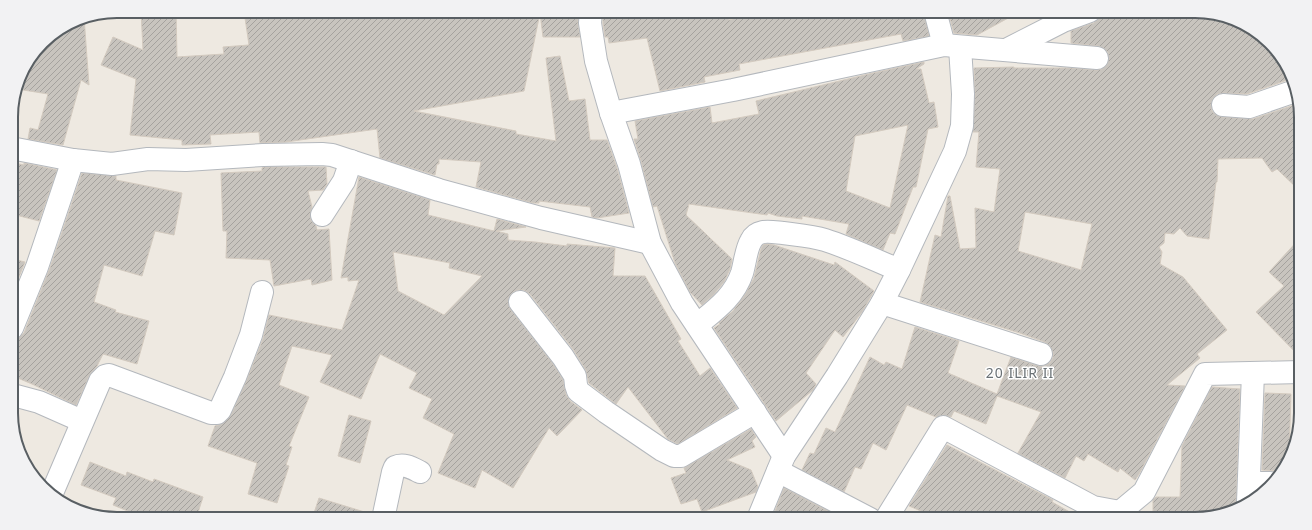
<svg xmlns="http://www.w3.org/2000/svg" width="1312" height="530" viewBox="0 0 1312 530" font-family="'Noto Sans',sans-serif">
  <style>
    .building { fill: url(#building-hatch); stroke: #d3cabf; fill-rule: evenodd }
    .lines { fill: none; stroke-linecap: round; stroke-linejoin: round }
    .minor-casing { stroke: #b4b8bd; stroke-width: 24 }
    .minor { stroke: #fff; stroke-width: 22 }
    .labels { text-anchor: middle; stroke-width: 3; stroke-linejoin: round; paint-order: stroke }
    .quarter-label { font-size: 14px; letter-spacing: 1px; fill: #6a7175; stroke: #fff }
    .rim { fill: none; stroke: #595f63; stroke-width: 2 }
  </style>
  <defs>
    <pattern id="building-hatch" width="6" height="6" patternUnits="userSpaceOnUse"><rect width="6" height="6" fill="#c8c4be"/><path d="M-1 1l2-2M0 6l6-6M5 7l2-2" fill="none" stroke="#a5a29e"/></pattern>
  </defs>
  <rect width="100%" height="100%" fill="#eee9e1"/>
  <g class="building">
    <path d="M141,11h35l1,46 47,-3 -1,-7 26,-2 -4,-27 1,-1 -1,-6h249l84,2v12l2,12h-37l-3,-24 -16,78 -110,20 102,20v3l40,7 -10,-83 14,-2 9,45 16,-2 5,41h17l10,28 12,45 -32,5 -5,-1 -2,-10 -51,-6v2h-6l-57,-16 5,-25 -42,-3v5h-2l-2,11 -55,-17 -3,-29 -91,13 -26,1 -1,-11 -49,3 1,9 -29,1v-5l-52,-5 6,-56 -35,-14 12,-28 30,13z"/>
    <path d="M607,11h120l2,9 33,-9h161l6,25 -26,5 -2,-7 -162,30 1,6 -36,7 1,5 -45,9 -13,-53 -38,5 -1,-6h-3l-2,-14v-11z"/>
    <path d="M948,11h73l-44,24 -23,-2z"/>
    <path d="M1122,11h73l34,6 50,35 11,27 -43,15 -23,-1 -7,1 -4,4 -2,6 1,7 4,4 6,2 31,2 47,-16v88l-23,-22 -5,3 -10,-14 -44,1 -1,23h-1l-7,57 -22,-3 -7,-8 -6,6 -9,-1 -1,10 -5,4 3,5 -2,12 23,13 44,53 -30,24 3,4 -33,27 18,1 -46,88 -4,6 -15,-12 -2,4 -30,-18 -4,7 -8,-5 -11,22 -47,-25 23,-41 -44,-16 -11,28 -32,-13 -3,6 -8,-2 -7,2 -29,-12 -21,45 -13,-7 -12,26 -6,-2 -11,25 -42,-22 8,-17 4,1 12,-26 9,4 35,-75 14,8 2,-3 16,7 13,-42 44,14 -11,32 49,21 14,-37 27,9h6l6,-3 3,-5v-6l-3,-6 -5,-4 -25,-9 -100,-31 15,-67 6,2 7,-41h2l10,53 16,-1 -1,-40 19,4 6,-43 -24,-2 3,-35h-6l2,-38 -1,-26 40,-1v1h57l25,2 6,-1 5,-4 2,-6 -1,-7 -4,-4 -6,-2 -27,-3v-12l23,-8 6,-5h8l-1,-5zM1025,212l67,12 -11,46 -63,-19z"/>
    <path d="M84,17l5,68 -8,-5 -18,65 -35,-6 2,-11 8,2 10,-36 -31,-5 5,-19 25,-33 30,-18z"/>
    <path d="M924,62v2l-8,5h5l8,34 5,-1 4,25 -10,2 -12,58h-3l-18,47 -5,-1 -7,17 -37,-16 3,-10 -47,-8v3l-25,-3 -9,-3 -1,2 -78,-11 -3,11 46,44 -2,10 -6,13 -10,12 -12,11 -12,-13 -15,-29 -18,-57 -4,1 -12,-46 -7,-22h4l-3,-18 75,-14 2,16 47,-9 -3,-13 117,-28zM908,125l-18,83 -44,-17 9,-55z"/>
    <path d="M24,163l33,7 -18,51 -27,-7v-22l7,-28 5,1z"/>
    <path d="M264,167h62l1,17 -4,6 -15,1 4,16 -2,7 1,7 5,5 1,4 12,-1 3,51 -20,5 -1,-6 -37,7 -4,-26 -44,-2 1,-27h-4l-2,-58 41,-2v-3z"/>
    <path d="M82,173l34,3v4l66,13 -8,42 -19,-4 -13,45 -38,-11 -10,37 22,8 -1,2 34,9 -12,43 -34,-10 -6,12 -8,10 -13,29 -44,-21 -19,-8 -1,-36 7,-2 5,-5 26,-65z"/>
    <path d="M359,177l71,23 -2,15 66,16 3,-12 29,8 -30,4 12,3v6l27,2 32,4v-2l48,4 -2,28h32l36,63 -3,2 22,35 10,-8 27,40 -59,36 -10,-5 -40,-52 -12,17 -27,-21 -3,-13 -13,-21 -43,-55 -6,-4h-6l-5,2 -4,5 -1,6 2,6 43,55 10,16 3,15 4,6 12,9 -25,26 -8,-8 -36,60 -31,-18 -7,18 -37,-15 16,-39 -31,-16 9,-19 -23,-11 8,-15 -37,-19 -19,45 -41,-17 12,-27 -40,-9 -13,39 30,12 -20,49 3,1 -6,18 3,1 -12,37 -29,-9 9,-31 -49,-17 7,-20 7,-2 9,-9 15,-33 17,-43 6,-24 73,15 17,-50 -11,1v-4l-7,1zM393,252l57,11 -1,5 33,8 -38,39 -46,-24z"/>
    <path d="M1300,238l1,98v22l-45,-46 28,-26 -15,-14z"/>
    <path d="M766,244l8,1 60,20 1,-3 39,29 -12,21 -19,25 -8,-7 -29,43 10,11 -3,6 -37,31 -62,-93 6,-4 -1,-1 14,-12 12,-16 9,-17 7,-29 2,-4z"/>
    <path d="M12,259l13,3 -13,32z"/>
    <path d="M1212,387l28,2 -4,113v4l-34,13h-49v-19l3,-3h24l2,-51z"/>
    <path d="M1265,393l26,1 -2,62 -10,15 -17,-1z"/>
    <path d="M349,415l22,6 -11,42 -22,-7z"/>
    <path d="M751,429l5,8 -4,4 3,6 -28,13 24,10 7,17 -2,5 -54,20 -5,-13 -16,5 -10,-26 15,-5 -2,-5z"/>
    <path d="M947,445l106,55 -1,2 30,17h-165l4,-8 -12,-5z"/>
    <path d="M90,462l36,14 1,-4 26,10 1,-3 49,18 -7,22h-39l-21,-7 -1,2 -22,-9 3,-7 -35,-13z"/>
    <path d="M784,488l50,26 -2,5h-60z"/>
    <path d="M319,498l52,16v5h-59z"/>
  </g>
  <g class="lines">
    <defs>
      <g id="minor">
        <path d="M591,11l-1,12 6,38 15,52 18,51 21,79 32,60 102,153"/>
        <path d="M935,11l9,34"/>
        <path d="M1006,50l57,-29 27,-10"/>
        <path d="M1223,105l26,2 46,-16"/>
        <path d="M611,113l122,-23 211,-45 153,13"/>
        <path d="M11,148l62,12 39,4 36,-5 38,1 77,-5 59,-1 10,1 107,35 102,28 109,25"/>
        <path d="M322,215l22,-34 7,-20"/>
        <path d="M520,302l43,55 12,19 1,9 2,6 28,21 56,38 12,6h7l74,-44"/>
        <path d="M882,303l159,51"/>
        <path d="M697,325c18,-15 37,-28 45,-52 3,-10 4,-24 9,-32 6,-13 21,-9 32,-8 15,2 29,3 42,7 25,8 50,20 74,30"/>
        <path d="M12,328l25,-61 36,-107"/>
        <path d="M13,395l26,7 43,19"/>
        <path d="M778,471l92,48"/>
        <path d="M1249,483h21"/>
        <path d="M52,493l48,-112 5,-5 4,-1 102,38h6l3,-3 15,-33 16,-42 11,-43"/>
        <path d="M1248,502l5,-129"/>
        <path d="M383,519l10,-47 2,-5c9,-4 17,1 25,5"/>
        <path d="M758,519l26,-63 53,-80 45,-73 17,-33 56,-119 7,-25 1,-32 -3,-47"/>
        <path d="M886,519l57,-92 150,80 27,5"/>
        <path d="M1116,519l4,-7 24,-20 61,-118 96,-2"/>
      </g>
    </defs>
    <use href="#minor" class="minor-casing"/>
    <use href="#minor" class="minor"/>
  </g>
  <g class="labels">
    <g class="quarter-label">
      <text x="1020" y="378">20 ILIR II</text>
    </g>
  </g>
  <path d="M0 0H1312V530H0ZM117 18H1195A99 99 0 0 1 1294 117V413A99 99 0 0 1 1195 512H117A99 99 0 0 1 18 413V117A99 99 0 0 1 117 18Z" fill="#f2f2f3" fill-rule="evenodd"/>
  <path class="rim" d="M117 18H1195A99 99 0 0 1 1294 117V413A99 99 0 0 1 1195 512H117A99 99 0 0 1 18 413V117A99 99 0 0 1 117 18Z"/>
</svg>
